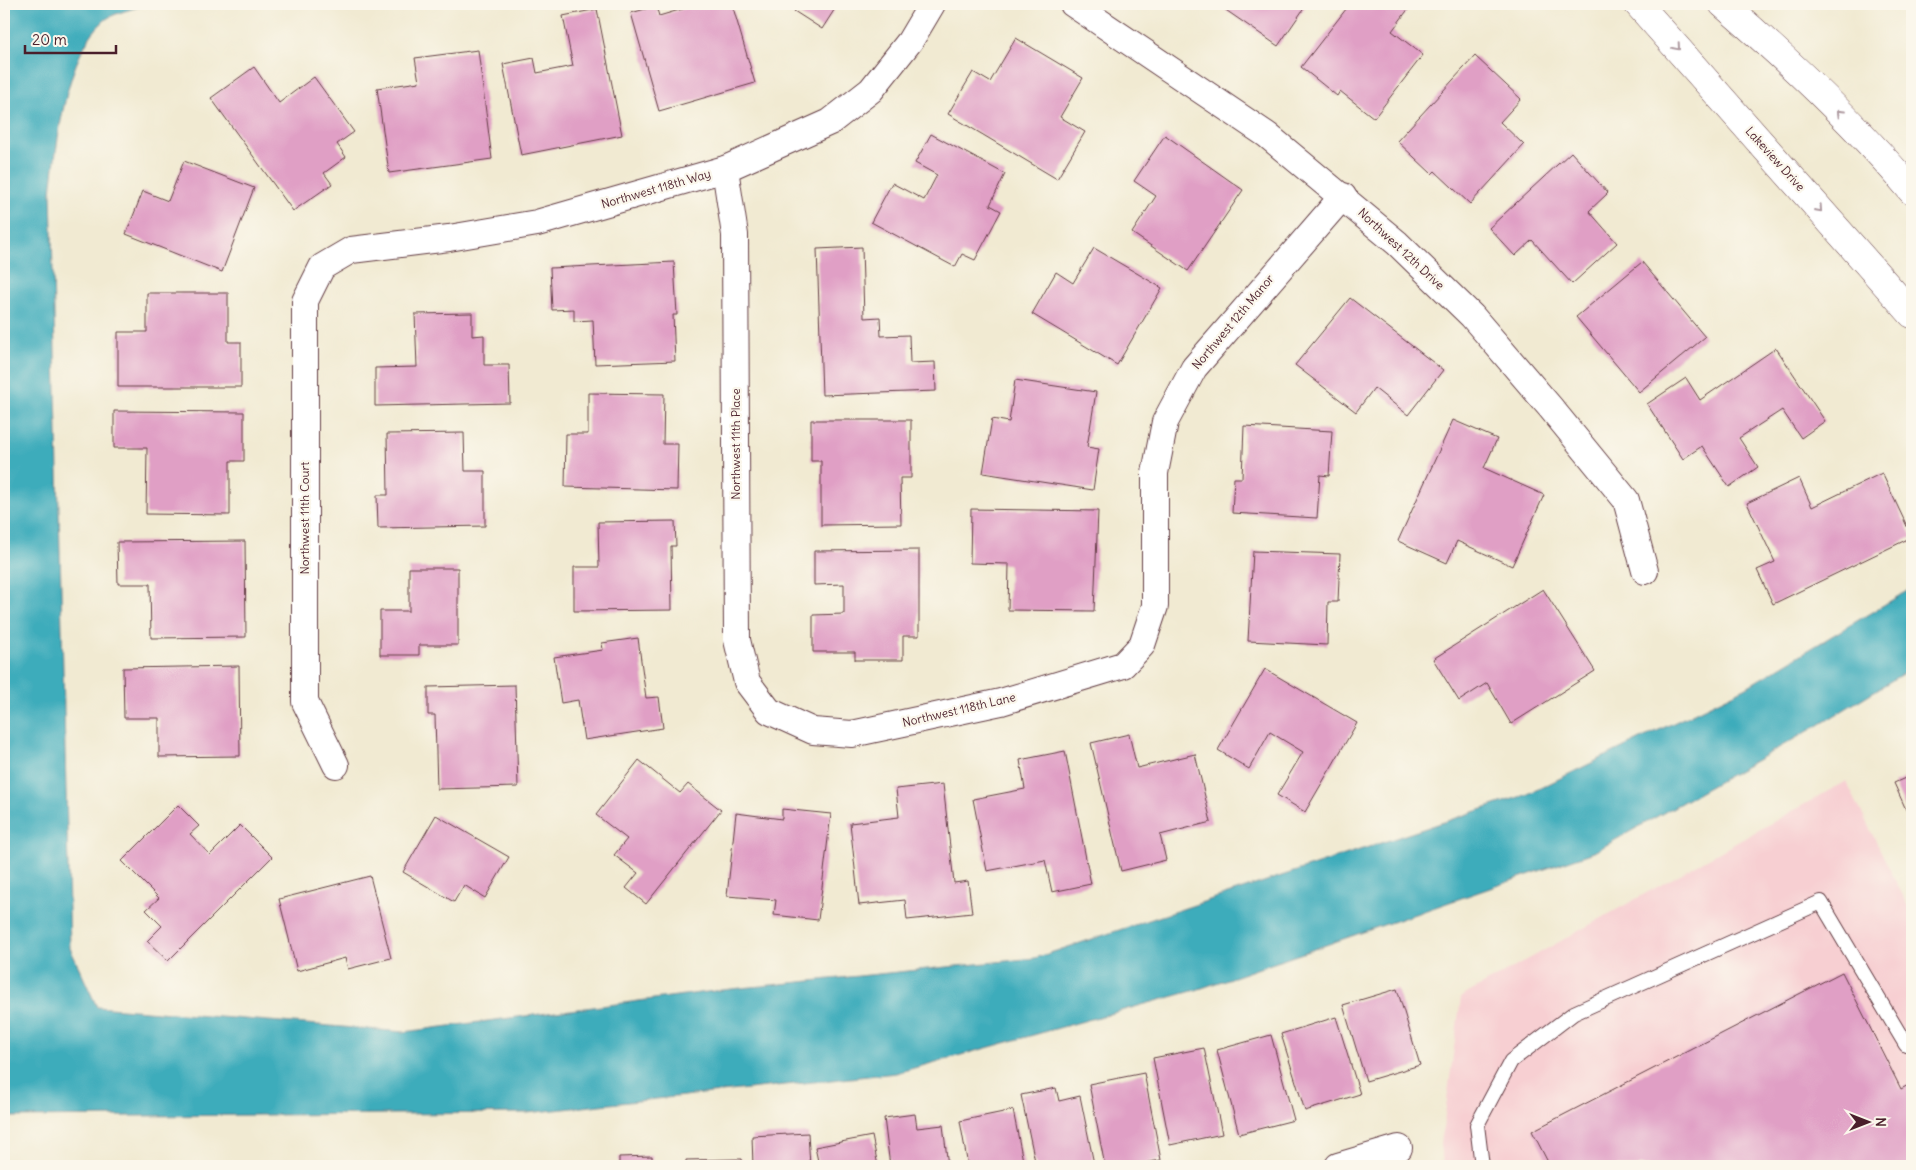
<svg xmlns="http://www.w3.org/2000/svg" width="1916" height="1170" viewBox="0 0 1916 1170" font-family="Delius,sans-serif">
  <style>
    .built { fill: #f7cfd2 }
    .water { fill: #3dacbb; stroke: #446673 }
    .building { fill: #e09fc5 }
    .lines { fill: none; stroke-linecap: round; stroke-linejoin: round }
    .service-casing { stroke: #633d44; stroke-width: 16 }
    .minor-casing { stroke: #633d44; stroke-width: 28 }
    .tertiary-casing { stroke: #633d44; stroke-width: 29 }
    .service { stroke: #fff; stroke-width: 14 }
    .minor { stroke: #fff; stroke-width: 26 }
    .tertiary { stroke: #fff; stroke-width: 28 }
    .oneway { stroke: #ae9aa0 }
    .labels { text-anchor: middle; stroke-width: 4.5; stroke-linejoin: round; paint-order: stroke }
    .street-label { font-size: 12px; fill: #4a1f2b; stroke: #fbf7ec }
  </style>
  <rect width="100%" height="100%" fill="#fbf7ec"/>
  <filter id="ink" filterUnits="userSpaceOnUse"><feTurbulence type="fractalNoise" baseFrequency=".02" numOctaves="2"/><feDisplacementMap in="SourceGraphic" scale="10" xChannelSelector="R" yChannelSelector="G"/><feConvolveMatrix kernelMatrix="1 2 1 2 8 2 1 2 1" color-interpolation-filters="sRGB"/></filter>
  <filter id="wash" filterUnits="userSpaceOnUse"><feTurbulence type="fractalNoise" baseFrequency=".0096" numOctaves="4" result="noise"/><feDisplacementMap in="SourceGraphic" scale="20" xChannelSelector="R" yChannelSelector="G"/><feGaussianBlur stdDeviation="1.12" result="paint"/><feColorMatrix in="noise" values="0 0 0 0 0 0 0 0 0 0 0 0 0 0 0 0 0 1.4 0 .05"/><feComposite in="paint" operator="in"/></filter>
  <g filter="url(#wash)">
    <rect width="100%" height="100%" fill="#f1ead2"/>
    <path class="built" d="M1846,781l66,133v252h-469l-2,-22 20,-147z"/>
    <path class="water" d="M4,4h144c-11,4 -35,9 -43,16 -40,33 -48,124 -54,172l19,756 27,59 307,25 318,-42 313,-32 493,-164 217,-106 167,-100v80l-93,57 -225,127 -398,138 -300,83 -369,40 -523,4z"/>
    <g id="blocks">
      <g class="building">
        <path d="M696,4h36l23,79 -96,28 -28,-98 25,-7 3,10 37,-11z"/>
        <path d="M798,4h40l-16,25 -28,-18z"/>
        <path d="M1217,4h90l-29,42z"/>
        <path d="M1350,4h62l-20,27 31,24 -49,63 -34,-27 -3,5 -36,-29z"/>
        <path d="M597,9l25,126 -101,20 -18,-91 31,-6 3,15 36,-7 -10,-50z"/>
        <path d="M1016,38l67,40 -23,39 25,15 -28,47 -109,-65 25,-42 17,10z"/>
        <path d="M478,50l14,109 -103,14 -12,-85 42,-6 -4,-24z"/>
        <path d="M1475,56l46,43 -21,23 24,23 -54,59 -35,-33 -3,3 -35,-33z"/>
        <path d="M254,67l25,36 35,-26 40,55 -17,12 9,13 -22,16 8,11 -39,27 -82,-113z"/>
        <path d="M931,134l74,40 -15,31 11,6 -26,49 -13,-6 -7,13 -84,-45 21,-39 32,17 13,-25 -22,-12z"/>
        <path d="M1165,135l78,55 -55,81 -56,-38 24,-37 -22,-15z"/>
        <path d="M1571,152l37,41 -19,18 28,32 -45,41 -40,-44 -17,16 -26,-28z"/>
        <path d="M184,161l70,27 -32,84 -96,-38 17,-43 25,10z"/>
        <path d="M862,247l2,71 16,-1 1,19 28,-1 1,28 25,-1 1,29 -114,4 -5,-146z"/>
        <path d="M1094,248l68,40 -45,77 -85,-51 24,-42 17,11z"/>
        <path d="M674,262l3,53h-4l2,46 -80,3 -2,-44 -19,1v-12l-22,1 -2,-42z"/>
        <path d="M1642,262l63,75 -66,55 -63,-75z"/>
        <path d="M147,293h81v49h13v45h-123v-55h29z"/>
        <path d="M1350,298l93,72 -35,45 -34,-27 -18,24 -61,-47z"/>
        <path d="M472,313v23l12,-1v30h25l1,38 -135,3v-38l42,-1 -2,-53z"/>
        <path d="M1776,348l49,73 -24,17 -19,-28 -43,28 19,29 -29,20 -27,-41 -19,13 -36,-55 39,-26 14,22z"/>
        <path d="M1015,380l81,12 -9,55 12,2 -6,41 -110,-17 9,-54 17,3z"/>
        <path d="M588,393l76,1 -1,50h15l-1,46 -112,-3 1,-53h22z"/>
        <path d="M114,411l130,1v49h-14v54l-84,-1 1,-66h-33z"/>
        <path d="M811,420h100v58h-11l1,46 -80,1v-64h-10z"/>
        <path d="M1453,420l44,19 -13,29 60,27 -32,71 -55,-25 -10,22 -49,-22z"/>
        <path d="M1244,426l88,5 -3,45 -9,-1 -3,43 -85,-5 2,-35h8z"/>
        <path d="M464,433l1,38h20v55l-107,2 -1,-33h11l-1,-61z"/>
        <path d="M1882,473l30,64 -139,67 -16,-34 18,-8 -28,-59 52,-25 13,29z"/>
        <path d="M971,509l127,2 -4,100 -86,-1 1,-46 -39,-1z"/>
        <path d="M675,521l1,25h-5l1,64 -98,1v-44h25l-1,-45z"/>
        <path d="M245,541l1,96 -95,1 -1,-54h-32l-1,-42z"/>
        <path d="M919,550v86h-16v24h-48v-8h-42v-37l31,-1v-30l-30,1v-34z"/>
        <path d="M1253,551l87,3 -2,48h-10l-1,43 -79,-4z"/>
        <path d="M409,568h49v77h-39v10h-39v-44h29z"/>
        <path d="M1543,589l52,82 -84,53 -24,-41 -28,18 -26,-42z"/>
        <path d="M638,638l8,60 13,-1 4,31 -79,12 -6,-40 -17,3 -7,-46 49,-7 -1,-7z"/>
        <path d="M239,666l1,90 -81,1v-39h-35l-1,-50z"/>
        <path d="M1265,669l92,54 -52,89 -28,-17 26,-43 -33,-20 -21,37 -31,-19z"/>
        <path d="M515,685l3,102 -81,2 -2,-74h-7v-28z"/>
        <path d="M1129,734l8,34 58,-14 16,68 -51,13 6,25 -45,11 -30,-128z"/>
        <path d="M1065,751l26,133 -39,8 -7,-32 -58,11 -14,-72 52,-10 -5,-29z"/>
        <path d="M639,760l41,33 8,-9 33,26 -75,94 -20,-16 12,-15 -24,-18 13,-16 -31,-24z"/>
        <path d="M1912,775v48l-18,-40z"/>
        <path d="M943,784l11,99 14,-2 4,32 -65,7 -2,-20 -46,5 -9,-82 49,-6 -3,-28z"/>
        <path d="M178,805l21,21 -9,8 20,21 30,-30 32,32 -104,104 -21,-20 15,-15 -16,-16 13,-12 -37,-37z"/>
        <path d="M782,809l49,5 -13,106 -44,-5 2,-15 -49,-4 9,-83 46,6z"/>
        <path d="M436,815l73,42 -24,41 -21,-13 -10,17 -51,-30z"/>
        <path d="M370,876l21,82 -43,11 -3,-11 -48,13 -18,-72z"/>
        <path d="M1842,972l59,117 11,-6v83h-362l-18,-35z"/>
        <path d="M1397,989l23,76 -54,16 -23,-76z"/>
        <path d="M1336,1017l24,77 -55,17 -24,-77z"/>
        <path d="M1271,1035l23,85 -55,14 -22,-84z"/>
        <path d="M1204,1048l18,86 -52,11 -17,-87z"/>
        <path d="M1144,1073l17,87 -34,6h-22l-16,-82z"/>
        <path d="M1056,1088l3,13 21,-5 14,68 -58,2 -15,-71z"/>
        <path d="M1013,1110l11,56h-56l-8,-45z"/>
        <path d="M915,1114l2,14 26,-3 5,41h-58l-6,-48z"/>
        <path d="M808,1133l2,33h-57l-1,-30z"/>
        <path d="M872,1136l6,30h-59l-4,-19z"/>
        <path d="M652,1156v10h-33v-9z"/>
        <path d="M742,1159l1,7h-57v-6z"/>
      </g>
    </g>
  </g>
  <g filter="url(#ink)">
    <use href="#blocks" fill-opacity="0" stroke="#633d44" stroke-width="1"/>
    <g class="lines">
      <defs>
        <path id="service" d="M1482,1166l-5,-41 34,-64 63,-48 247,-111 85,143 6,-3"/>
        <g id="minor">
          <path d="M1073,4l194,131 130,108 75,73 78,91 76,93 19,71"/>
          <path d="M725,169l10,66 2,405 10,42 22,29 44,20 39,3 149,-32 122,-37 19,-20 13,-39v-133l10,-51 29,-54 149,-172"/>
          <path d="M336,765l-31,-63v-401l17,-34 29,-17 98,-12 88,-15 188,-54 105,-47 41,-32 39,-49 22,-37"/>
          <path d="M1338,1166l61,-18"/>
        </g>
        <g id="tertiary">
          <path d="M1638,4l274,310"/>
          <path d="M1723,4c67,58 132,119 189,187"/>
        </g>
      </defs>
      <use href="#service" class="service-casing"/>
      <use href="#minor" class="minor-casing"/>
      <use href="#tertiary" class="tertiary-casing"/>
      <use href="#service" class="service"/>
      <use href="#minor" class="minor"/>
      <use href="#tertiary" class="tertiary"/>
    </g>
    <defs><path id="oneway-chevron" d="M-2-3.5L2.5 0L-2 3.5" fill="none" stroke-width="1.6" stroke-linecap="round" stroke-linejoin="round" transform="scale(1.25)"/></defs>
    <g class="oneway">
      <use href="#oneway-chevron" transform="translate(1677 47) rotate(49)"/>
      <use href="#oneway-chevron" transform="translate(1840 113) rotate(-136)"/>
      <use href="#oneway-chevron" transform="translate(1819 209) rotate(48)"/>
    </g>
  </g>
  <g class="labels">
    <g class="street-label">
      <text transform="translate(1775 159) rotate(48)" y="4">Lakeview Drive</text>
      <text transform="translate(656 189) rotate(-16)" y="4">Northwest 118th Way</text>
      <text transform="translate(1401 249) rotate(43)" y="4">Northwest 12th Drive</text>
      <text transform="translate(1233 322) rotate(-50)" y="4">Northwest 12th Manor</text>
      <text transform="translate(736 444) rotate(-90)" y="4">Northwest 11th Place</text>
      <text transform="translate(305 518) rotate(-90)" y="4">Northwest 11th Court</text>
      <text transform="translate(959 710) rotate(-13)" y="4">Northwest 118th Lane</text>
    </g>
  </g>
  <rect width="1916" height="1170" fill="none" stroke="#fbf7ec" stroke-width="20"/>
  <g transform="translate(1868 1122) rotate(90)" stroke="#fbf7ec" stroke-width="4" paint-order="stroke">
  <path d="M0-4L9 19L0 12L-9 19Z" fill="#4a1f2b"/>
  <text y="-8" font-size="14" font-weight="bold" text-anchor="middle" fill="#4a1f2b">N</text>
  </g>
  <path d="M25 45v8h91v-8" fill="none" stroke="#4a1f2b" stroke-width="2.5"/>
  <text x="32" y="45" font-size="15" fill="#4a1f2b" stroke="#fbf7ec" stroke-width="4" paint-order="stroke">20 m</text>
</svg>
